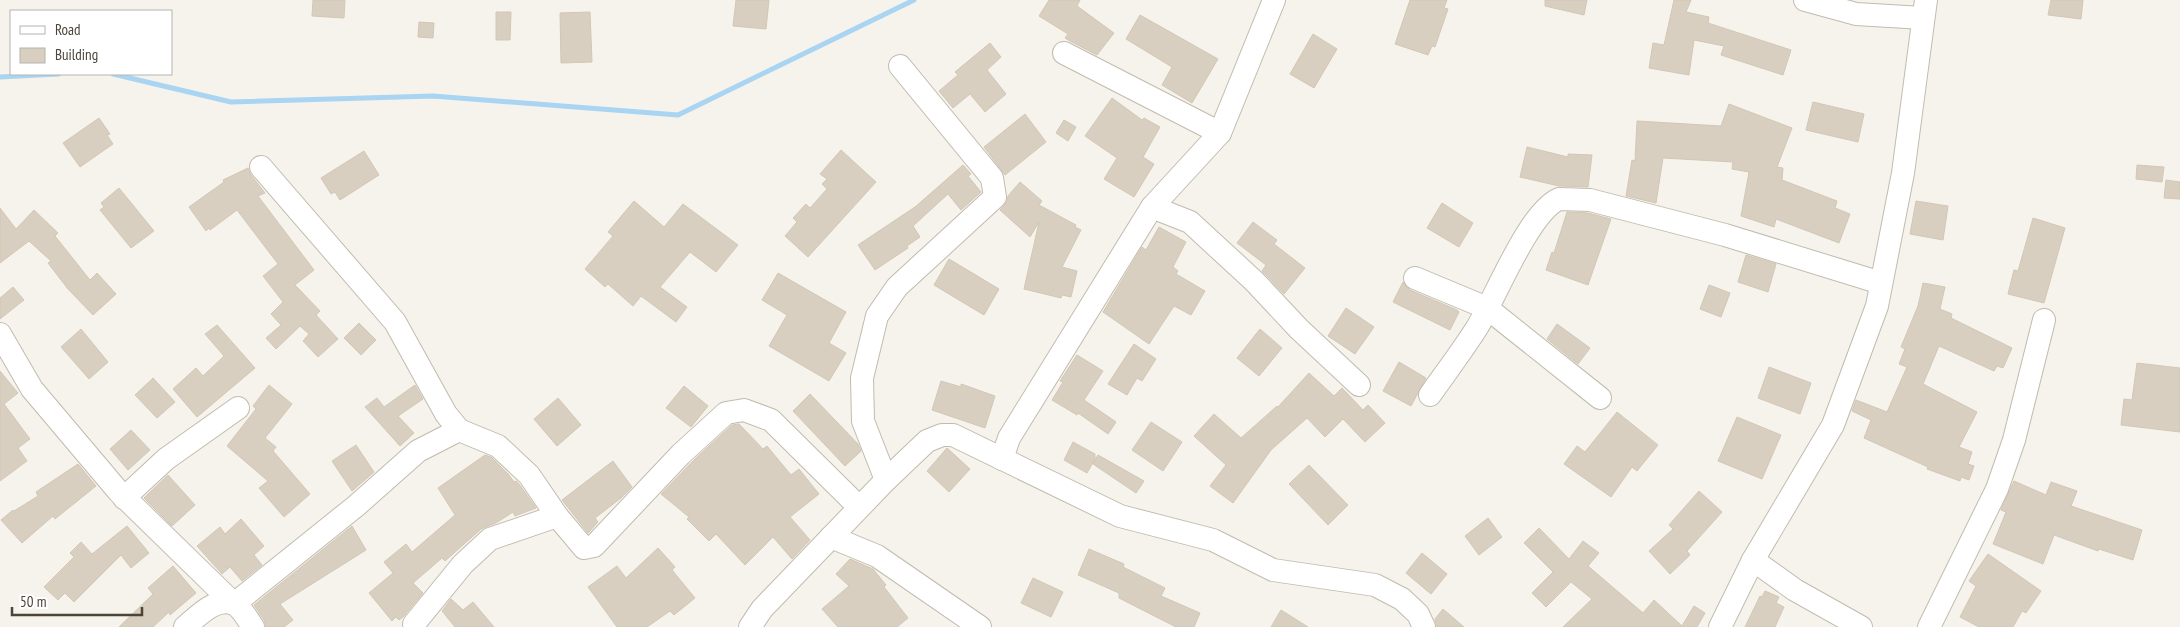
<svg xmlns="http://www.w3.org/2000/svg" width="2180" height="627" viewBox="0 0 2180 627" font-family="'PT Sans Narrow',sans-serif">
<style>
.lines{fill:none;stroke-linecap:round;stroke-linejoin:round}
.stream{stroke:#a9d4f2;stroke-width:5}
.building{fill:#d8cfc1;stroke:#d3c7b4}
.minor-casing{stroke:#c2bbae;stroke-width:24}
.minor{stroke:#fff;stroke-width:22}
</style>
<rect width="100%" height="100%" fill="#f6f3ec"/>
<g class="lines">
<!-- stream -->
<g class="stream">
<polyline points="113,74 231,102 433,96 678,115 914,0"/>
<polyline points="0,77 59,74"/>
</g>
</g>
<!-- building -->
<g class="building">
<polygon points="313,0 345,0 344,18 312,16"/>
<polygon points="736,0 769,0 766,29 733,26"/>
<polygon points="1049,0 1080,0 1077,6 1114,33 1097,55 1070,41 1065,38 1068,34 1039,16"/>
<polygon points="1410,0 1447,0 1444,8 1448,9 1435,47 1432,46 1428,55 1395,44"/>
<polygon points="1545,0 1587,0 1584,15 1545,6"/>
<polygon points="1674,0 1691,0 1686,12 1709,17 1708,23 1791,50 1783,75 1721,55 1724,46 1694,40 1689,75 1649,68 1653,43 1664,45"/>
<polygon points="2051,0 2083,0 2081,19 2048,15"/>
<polygon points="496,12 511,12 510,40 496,40"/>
<polygon points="590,12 592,62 561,63 560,13"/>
<polygon points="1140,15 1218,59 1192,103 1162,85 1172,67 1126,39"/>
<polygon points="419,22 434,23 433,38 418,37"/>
<polygon points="1313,34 1337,49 1314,88 1290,74"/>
<polygon points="990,43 1001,57 987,70 1006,94 985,112 970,94 953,108 939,91 958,75 955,72"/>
<polygon points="1112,98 1142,120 1144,118 1160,127 1143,157 1154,164 1134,197 1104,179 1117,158 1085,136"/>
<polygon points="1813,102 1864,114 1858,142 1806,130"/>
<polygon points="1729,104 1792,128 1777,167 1783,168 1782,180 1837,201 1835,208 1850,214 1839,243 1776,219 1774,227 1741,216 1749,172 1732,169 1733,162 1663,158 1656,203 1626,196 1632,160 1635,161 1637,121 1721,126"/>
<polygon points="1025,114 1046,142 1005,175 984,147"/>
<polygon points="99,118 110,134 107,135 113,144 80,167 63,143"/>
<polygon points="1064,120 1076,127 1068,141 1056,133"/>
<polygon points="1527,147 1568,157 1568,154 1592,155 1588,187 1559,186 1520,177"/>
<polygon points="841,150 876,182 808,257 785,236 797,222 793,218 806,204 810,208 827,189 822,184 827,179 820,174"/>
<polygon points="364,151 379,175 340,200 335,192 331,194 321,178"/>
<polygon points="963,165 971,174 968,176 981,192 961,210 948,194 913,226 920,237 907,246 908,248 875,270 858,245 915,207"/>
<polygon points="2137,165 2164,167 2162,182 2136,179"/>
<polygon points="248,168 251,175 265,193 258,196 314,270 295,285 320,311 316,315 338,339 318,357 303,341 309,334 300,326 276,349 266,338 281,325 271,314 283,302 263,276 278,264 237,210 210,230 209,228 206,231 189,207 224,182 223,180"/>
<polygon points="2166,180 2180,182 2180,199 2164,198"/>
<polygon points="1020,182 1042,201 1039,205 1076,225 1075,227 1081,230 1062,267 1077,271 1071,297 1062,295 1061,298 1024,289 1039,222 1030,237 1000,210 1007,202 1008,196"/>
<polygon points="119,188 154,231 131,248 100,210 104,207 101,203"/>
<polygon points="634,201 664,227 683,204 738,245 716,272 690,252 660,287 687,307 676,322 641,296 633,306 608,284 605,287 585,269 613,236 608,232"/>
<polygon points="1916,201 1948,206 1943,240 1910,234"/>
<polygon points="1442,203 1473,223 1459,247 1427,228"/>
<polygon points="0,208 16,229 34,210 58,233 55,236 90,280 97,273 116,294 93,315 68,289 48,263 51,261 29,241 0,263"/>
<polygon points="1567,212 1588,213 1611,219 1588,285 1546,270 1552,252 1554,253"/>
<polygon points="2033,218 2065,228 2044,303 2008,294 2014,270 2018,271"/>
<polygon points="1253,222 1277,240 1274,244 1305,268 1284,294 1262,271 1266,265 1237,243"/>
<polygon points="1159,227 1186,242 1173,267 1178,271 1176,274 1205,291 1191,315 1174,306 1149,344 1103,312 1142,247 1146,250"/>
<polygon points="1746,255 1776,264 1768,292 1738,282"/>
<polygon points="949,259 999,289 984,315 934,285"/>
<polygon points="778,273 846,312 829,343 846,353 829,381 769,346 787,315 762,300"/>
<polygon points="1403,282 1410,290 1457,310 1459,312 1450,330 1393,302"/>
<polygon points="1923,283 1945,287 1940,309 1952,314 1951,318 2012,348 2003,368 1997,366 1994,371 1939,346 1923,384 1977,412 1959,447 1972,452 1968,464 1974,466 1969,480 1961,477 1960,481 1927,469 1928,467 1864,438 1871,420 1852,411 1856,400 1887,412 1907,367 1899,364 1905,349 1901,347 1918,306"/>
<polygon points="1709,285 1730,293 1721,317 1700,309"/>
<polygon points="13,287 24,300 0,319 0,298"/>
<polygon points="1346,308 1374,327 1355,354 1328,336"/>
<polygon points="359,323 376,340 361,355 344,338"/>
<polygon points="1557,324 1590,348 1578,364 1547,339"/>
<polygon points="217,325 255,368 197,417 173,389 196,368 203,376 224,356 205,334"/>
<polygon points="81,329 108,362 89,379 61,347"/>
<polygon points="1260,329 1282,348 1259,376 1237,358"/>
<polygon points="1134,344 1156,359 1142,381 1137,378 1127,395 1108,384"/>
<polygon points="1077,355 1103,371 1084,400 1116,422 1108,434 1078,413 1077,415 1052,400 1063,382 1060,381"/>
<polygon points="1399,362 1426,378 1411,406 1383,391"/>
<polygon points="2137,363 2180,368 2180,432 2121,425 2124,399 2132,400"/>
<polygon points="1769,367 1811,383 1800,414 1758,398"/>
<polygon points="0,371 18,393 4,404 30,439 18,448 27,461 0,481"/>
<polygon points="1309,373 1334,396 1342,388 1363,410 1368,405 1385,423 1365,442 1343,419 1325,437 1307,418 1271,450 1233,503 1210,486 1226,465 1194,436 1214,414 1241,438 1277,406 1278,407"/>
<polygon points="153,378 175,402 157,418 135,395"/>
<polygon points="941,381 961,387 961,384 995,396 985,428 932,410"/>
<polygon points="269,385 292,404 265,438 276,447 273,451 310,494 284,517 259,488 268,481 227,446 256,409 253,406"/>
<polygon points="415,385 423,399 398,416 414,433 400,446 365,407 377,398 384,407"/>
<polygon points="684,386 708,406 691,427 666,408"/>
<polygon points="810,394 858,444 861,451 845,466 793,411"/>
<polygon points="558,398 581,425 557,446 534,419"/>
<polygon points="1617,412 1658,445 1637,471 1632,467 1611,497 1564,464 1577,446 1585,452"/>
<polygon points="1737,417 1781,435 1762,479 1718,461"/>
<polygon points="1151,422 1182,442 1163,471 1132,450"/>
<polygon points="739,424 763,449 767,446 791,475 799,469 819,494 790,517 810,540 792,559 773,537 745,565 716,534 709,541 687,519 689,517 661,494 695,459 732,425"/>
<polygon points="131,430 150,450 128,470 110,449"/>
<polygon points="1073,442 1095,454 1095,459 1087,473 1064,460"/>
<polygon points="356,445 374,472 352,491 332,461"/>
<polygon points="947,448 970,469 949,492 927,471"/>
<polygon points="485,455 491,457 509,475 514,482 516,481 519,484 536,508 515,516 513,512 496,523 481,529 445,561 442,558 413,583 423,593 403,617 399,620 396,617 392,621 369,593 393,573 384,562 406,544 412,552 455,515 438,488"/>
<polygon points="1098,455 1144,481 1136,493 1093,464"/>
<polygon points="613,461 632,487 621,498 595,518 598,522 588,533 562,500"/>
<polygon points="78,464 96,486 55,519 53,516 22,543 1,520 13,510 14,511 38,496 36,492"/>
<polygon points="1309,465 1348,505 1328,525 1289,484"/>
<polygon points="168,475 195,505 172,526 144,498"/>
<polygon points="2014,481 2046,495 2051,482 2077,491 2071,506 2142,530 2133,560 2099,549 2098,551 2054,535 2043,564 1993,544 2006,512 2001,510"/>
<polygon points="1699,491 1722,512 1687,551 1690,555 1670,574 1649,551 1673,529 1669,525"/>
<polygon points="1488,518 1502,537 1479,555 1465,536"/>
<polygon points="241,519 264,546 254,555 262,565 242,581 230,567 222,574 197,546 220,527 225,534"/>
<polygon points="127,526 149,553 131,568 121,555 74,602 65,593 58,600 44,587 74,557 70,553 81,542 92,554"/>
<polygon points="352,526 366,550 280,604 293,620 284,627 266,627 264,620 254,605"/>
<polygon points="1539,528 1569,559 1583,541 1599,553 1588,566 1643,613 1654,600 1682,626 1694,606 1705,613 1697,627 1563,627 1592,599 1571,582 1546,607 1532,593 1553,572 1524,543"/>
<polygon points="658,548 675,567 672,570 695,598 674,615 670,611 647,627 617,627 588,587 617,566 626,578"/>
<polygon points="1089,549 1124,564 1123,567 1165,588 1161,596 1200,613 1194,627 1176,627 1119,598 1119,593 1078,575"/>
<polygon points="1422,553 1447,574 1431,594 1406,573"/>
<polygon points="1988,554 2041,591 2026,613 2022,611 2013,627 1979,627 1960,617 1976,586 1969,581"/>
<polygon points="850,559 873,569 886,585 884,587 908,618 897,627 838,627 822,609 849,586 836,574"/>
<polygon points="173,566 196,593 170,615 169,612 153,627 119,627 153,594 148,588"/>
<polygon points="1033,578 1063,592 1051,617 1021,603"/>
<polygon points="1765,591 1779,597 1776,603 1784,607 1775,627 1745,627 1760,596 1762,597"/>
<polygon points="451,599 463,610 473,602 494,627 455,627 442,611"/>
<polygon points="1443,609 1464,627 1437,627 1435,619"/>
<polygon points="1281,610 1308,627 1271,627"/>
</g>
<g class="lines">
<!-- minor casing -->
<g class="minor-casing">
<g id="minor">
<polyline points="1805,0 1856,14 1923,18"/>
<polyline points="1064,53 1220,133"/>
<polyline points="261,167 395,322 446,414 459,430 498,446 529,475 557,516 584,548 594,546 681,454 726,413 744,410 771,420 859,507"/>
<polyline points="1152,207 1190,222 1254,281 1299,329 1359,385"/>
<polyline points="1415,278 1487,308 1600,398"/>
<polyline points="0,334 32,389 119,492 234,604 356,506 418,451 459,430"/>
<path d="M1430 395C1446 372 1463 350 1478 326 1496 296 1529 212 1559 199L1590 200 1725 235 1881 283"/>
<polyline points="1002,459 1009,438 1152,207 1220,133 1274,0"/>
<polyline points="886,480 863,421 862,378 877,316 897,287 995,197 992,178 900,66"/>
<polyline points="124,498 166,459 238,408"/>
<polyline points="831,537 877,556 980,627"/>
<polyline points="1753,560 1795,590 1861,627"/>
<polyline points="414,624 463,564 490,539 557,516"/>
<path d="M185 627C197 617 218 594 236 605 243 610 248 620 253 627"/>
<polyline points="750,627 762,609 886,480 927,441 942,435 953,435 1120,516 1213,540 1273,570 1375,585 1402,599 1418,614 1424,627"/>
<polyline points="1720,627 1753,560 1833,425 1877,306 1903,173 1926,0"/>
<polyline points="1929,627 1997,489 2014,440 2044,320"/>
</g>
</g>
<!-- minor -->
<use href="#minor" class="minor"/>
</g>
<!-- legend -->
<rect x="10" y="10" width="162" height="65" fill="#ffffff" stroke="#b7b4b0"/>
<rect x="20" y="26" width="25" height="8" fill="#ffffff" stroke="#b7b4b0"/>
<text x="55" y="35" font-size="15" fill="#4b4439">Road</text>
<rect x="20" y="48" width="25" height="15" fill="#d8cfc1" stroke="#b7b4b0"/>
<text x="55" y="60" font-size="15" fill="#4b4439">Building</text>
<!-- scale -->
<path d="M12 607v8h130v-8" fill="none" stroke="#4b4439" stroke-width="2.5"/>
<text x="20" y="607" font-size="15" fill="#4b4439" stroke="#ffffff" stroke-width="4" paint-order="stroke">50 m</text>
</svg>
